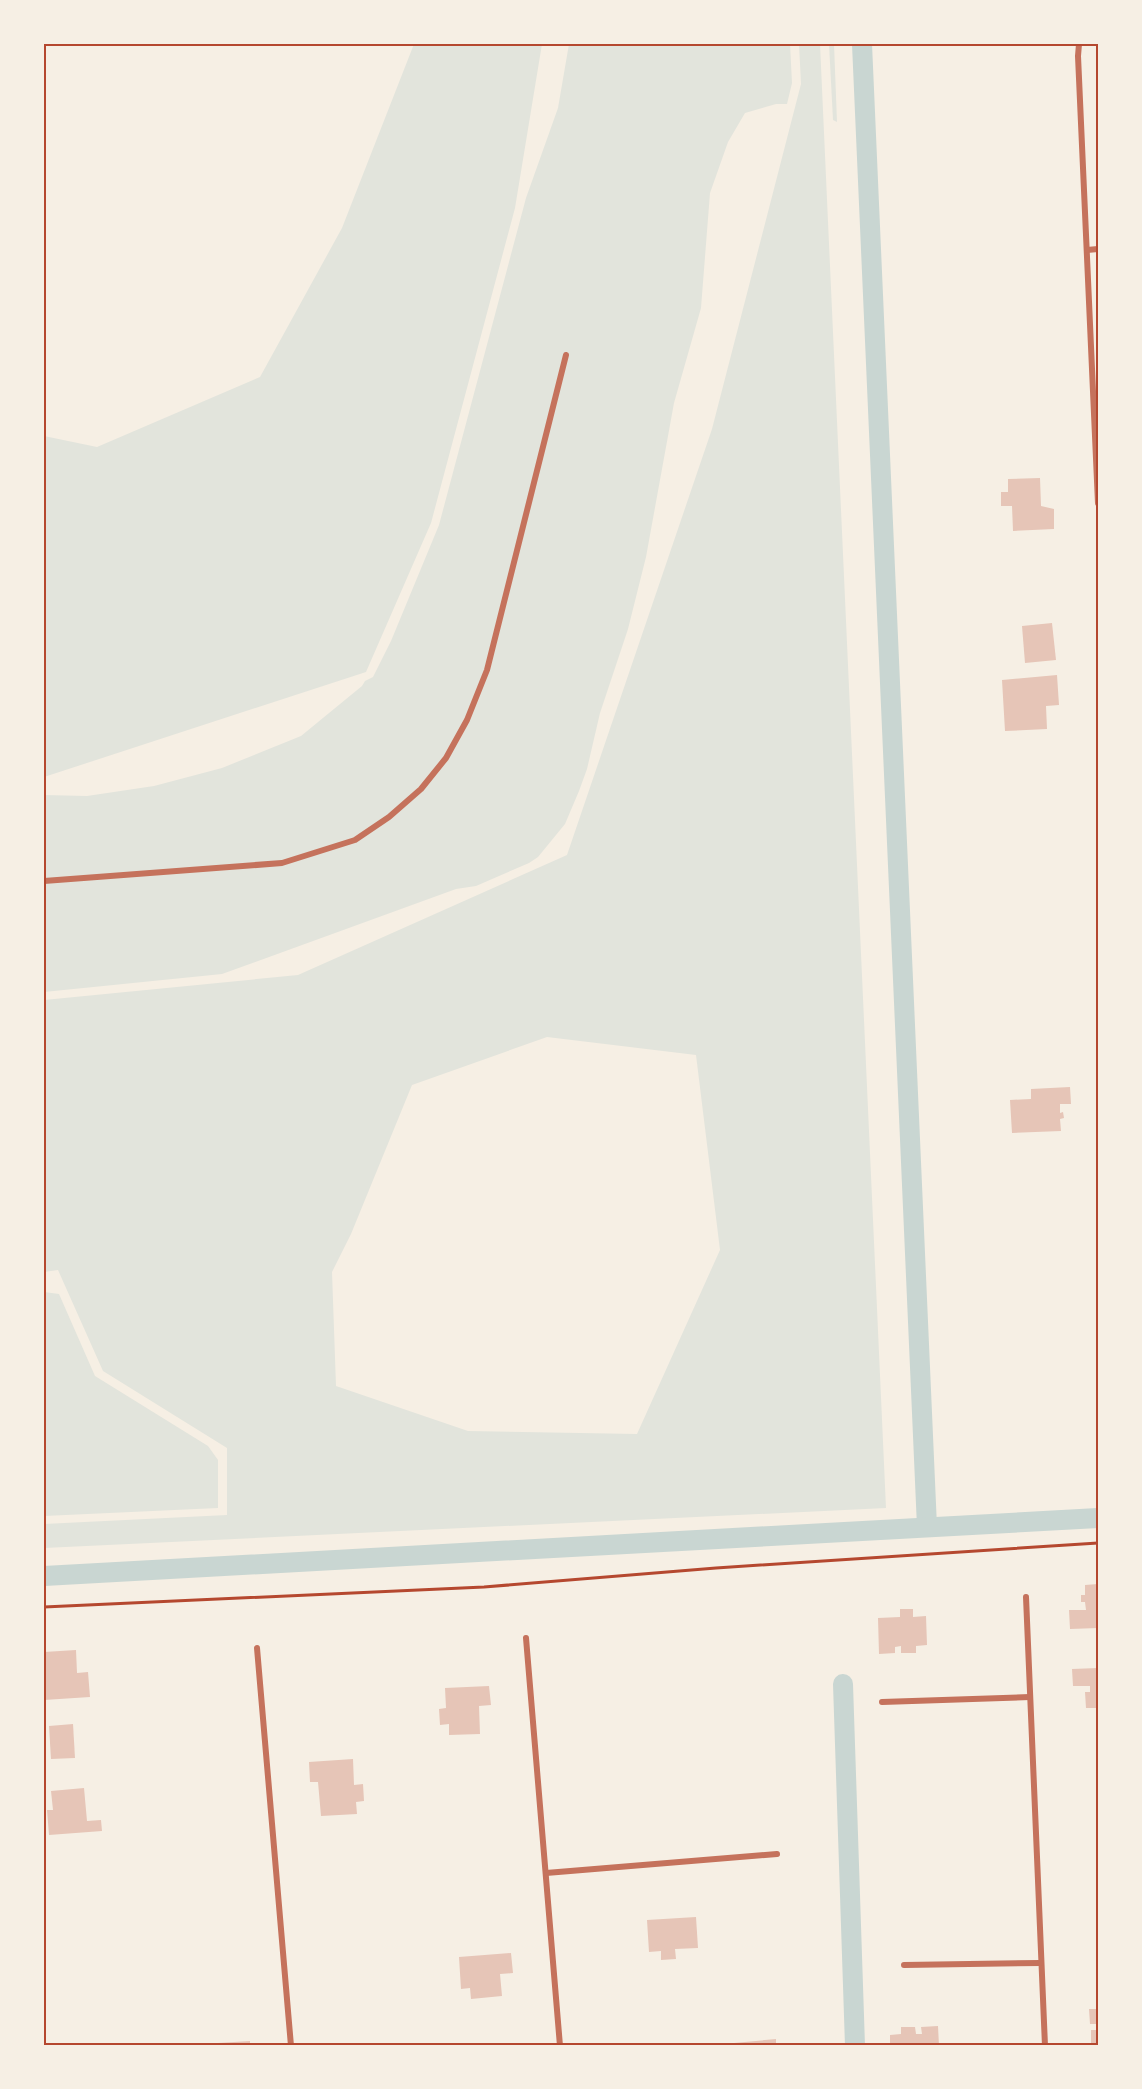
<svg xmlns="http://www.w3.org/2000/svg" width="1142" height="2089" viewBox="0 0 1142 2089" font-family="'Golos Text',sans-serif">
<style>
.green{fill:#e2e4dc;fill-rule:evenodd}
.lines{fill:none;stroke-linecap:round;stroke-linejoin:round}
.canal{stroke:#c9d6d2;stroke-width:20}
.building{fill:#e6c5b7}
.path{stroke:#b5482f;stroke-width:3}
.minor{stroke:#c5725c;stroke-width:6}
.neatline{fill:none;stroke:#b5482f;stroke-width:2}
</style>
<rect width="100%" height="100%" fill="#f6efe4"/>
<!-- green -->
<g class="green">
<polygon points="414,44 542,44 515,208 431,523 366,672 44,777 44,436 97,447 260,377 342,228"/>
<polygon points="569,44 790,44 792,83 787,104 776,104 745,113 728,142 710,193 701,308 674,403 646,557 628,629 600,713 587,769 579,791 565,824 538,857 529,863 476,886 456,889 222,974 44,992 44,795 87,796 154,786 222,768 301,736 362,686 365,681 373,677 391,641 439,525 526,198 558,108"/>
<path d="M799 44H820L886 1508 44 1548V1524L227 1515V1448L103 1371 58 1270 44 1272V1000L298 975 567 855 712 429 801 84ZM547 1037 696 1055 720 1250 637 1434 468 1431 336 1386 332 1272 351 1234 412 1085Z"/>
<polygon points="829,44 834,44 837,122 833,120"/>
<polygon points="44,1292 59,1294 95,1376 208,1446 218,1460 218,1508 44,1516"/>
</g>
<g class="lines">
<!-- canal -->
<g class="canal">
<polyline points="862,44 927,1527"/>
<polyline points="44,1576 1098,1518"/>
<polyline points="843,1684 855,2046"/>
</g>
</g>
<!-- building -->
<g class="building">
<polygon points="1040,478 1041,506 1054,509 1054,529 1013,531 1012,506 1001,506 1001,492 1008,492 1008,479"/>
<polygon points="1052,623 1056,660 1025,663 1022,626"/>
<polygon points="1057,675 1059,705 1046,706 1047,729 1005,731 1002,680"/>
<polygon points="1070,1087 1071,1104 1060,1104 1060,1113 1063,1112 1064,1118 1060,1119 1061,1131 1012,1133 1010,1100 1031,1099 1031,1089"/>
<polygon points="1098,1584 1098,1628 1070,1629 1069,1610 1086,1610 1085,1602 1081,1602 1081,1595 1085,1595 1085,1585"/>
<polygon points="900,1609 913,1609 913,1617 926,1616 927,1645 916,1646 916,1653 901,1653 901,1646 895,1647 895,1653 879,1654 878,1618 900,1617"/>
<polygon points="76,1650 77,1673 88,1672 90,1697 44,1700 44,1652"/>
<polygon points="1098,1668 1098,1708 1086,1708 1085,1692 1090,1692 1090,1686 1073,1686 1072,1669"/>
<polygon points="489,1686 491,1705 479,1706 480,1734 449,1735 449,1724 440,1725 439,1709 446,1708 445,1688"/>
<polygon points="73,1724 75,1758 51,1759 49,1726"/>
<polygon points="353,1759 354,1785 363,1784 364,1801 356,1802 357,1814 321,1816 318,1782 310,1782 309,1762"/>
<polygon points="84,1788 87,1821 101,1820 102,1831 49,1835 47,1810 53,1810 51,1791"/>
<polygon points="696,1917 698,1948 675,1949 676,1959 661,1960 661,1951 649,1952 647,1920"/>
<polygon points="511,1953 513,1973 500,1974 502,1996 471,1999 470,1988 461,1989 459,1957"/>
<polygon points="1096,1998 1098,1998 1098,2024 1090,2024 1089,2009 1097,2009"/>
<polygon points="938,2026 939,2046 890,2046 890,2035 901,2034 901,2027 915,2027 916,2034 922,2034 921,2027"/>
<rect x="1091" y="2030" width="7" height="16"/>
<polygon points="776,2039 776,2046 734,2046 734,2043"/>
<polygon points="250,2041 250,2046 202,2046 202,2044"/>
</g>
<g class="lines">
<!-- path -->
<polyline class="path" points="44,1607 484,1587 716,1568 1098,1543"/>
<!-- minor -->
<g class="minor">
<polyline points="1079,44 1078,56 1098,503"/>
<polyline points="1087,250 1098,249"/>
<polyline points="44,881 282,863 355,840 389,817 421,789 446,758 467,720 487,670 566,355"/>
<polyline points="1026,1597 1045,2046"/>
<polyline points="526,1638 560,2046"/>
<polyline points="257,1648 291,2046"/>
<polyline points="882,1702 1030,1697"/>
<polyline points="546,1873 777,1854"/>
<polyline points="904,1965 1041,1963"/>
</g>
</g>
<!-- border -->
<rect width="1142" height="2089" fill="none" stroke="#f6efe4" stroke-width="90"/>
<rect x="45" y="45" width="1052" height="1999" class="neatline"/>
</svg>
